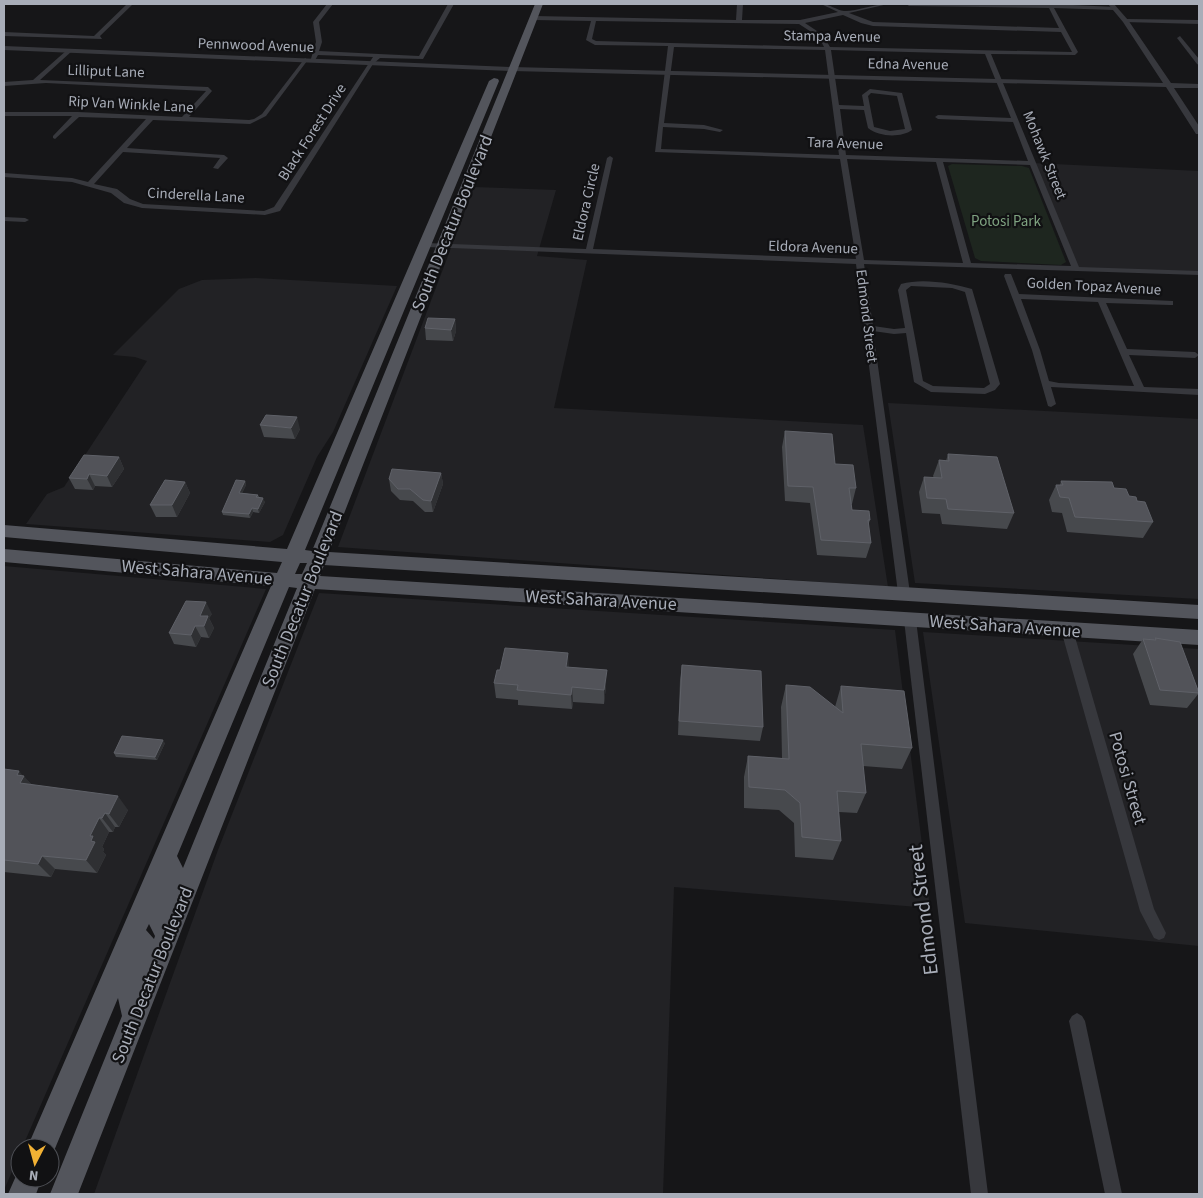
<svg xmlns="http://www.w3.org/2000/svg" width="1203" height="1198" viewBox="0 0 1203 1198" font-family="'Source Sans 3',sans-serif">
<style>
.built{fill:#222225}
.green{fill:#1e261f}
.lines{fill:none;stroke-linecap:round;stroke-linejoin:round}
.minor{fill:#37383d;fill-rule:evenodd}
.tertiary{fill:#37383d;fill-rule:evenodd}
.primary{fill:#53555c;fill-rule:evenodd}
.wall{fill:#47494d}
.shaded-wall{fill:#2f3033}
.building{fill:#525359;stroke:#5f6168}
.labels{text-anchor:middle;stroke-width:4.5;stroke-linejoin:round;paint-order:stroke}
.far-street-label{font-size:15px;fill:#a8adb8;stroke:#111113}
.far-park-label{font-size:15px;fill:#7fa381;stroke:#111113}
.street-label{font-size:18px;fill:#a8adb8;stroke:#111113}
.near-street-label{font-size:21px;fill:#a8adb8;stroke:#111113}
</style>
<rect width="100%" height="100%" fill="#161618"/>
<!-- built -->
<g class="built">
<polygon points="1033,163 1199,171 1199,273 1076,269"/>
<polygon points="474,187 556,190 537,256 587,260 554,408 863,425 888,587 338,547"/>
<polygon points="256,278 397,286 333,432 317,457 283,535 270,542 26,524 47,494 64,487 147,361 135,357 113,355 179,289 202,280"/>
<polygon points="888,403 1199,419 1199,599 915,583"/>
<polygon points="4,566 266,589 22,1148 20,1148 20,1153 4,1190"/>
<polygon points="319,593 895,630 930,908 674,887 663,1194 94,1194 218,850"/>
<polygon points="923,632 1199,649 1199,946 965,923"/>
</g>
<!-- green -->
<polygon class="green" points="952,164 1022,166 1029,168 1066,262 1061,265 981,261 975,258 948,166"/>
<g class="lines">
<!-- minor -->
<g class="minor">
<polygon points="127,4 133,4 100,36 102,39 4,36 4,32 94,36"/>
<polygon points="327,4 333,4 319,22 322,42 319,51 419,56 448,4 454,4 423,59 380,58 373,64 280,211 265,215 142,208 124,203 111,193 72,182 4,177 4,173 72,178 88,182 146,119 79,117 55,139 53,138 53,136 72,116 4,116 4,112 78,112 182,117 206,91 46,83 4,86 4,82 33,80 67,50 72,51 40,80 208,87 212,91 189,117 249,120 254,119 262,114 305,58 308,60 307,61 266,116 250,124 153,120 127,148 224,155 228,158 218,169 213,168 220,158 123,152 94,184 117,189 130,199 143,204 264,211 274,207 373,57 318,55 314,62 310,62 316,42 313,22"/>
<path d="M737 4H743L742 20H800L838 12 821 4C830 4 836 10 844 11 854 12 874 4 888 4L849 13 873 22 1059 28 1049 8 909 6 906 4H1052L1116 7 1114 10 1054 8 1078 52 1075 55 991 54 1079 267 1199 271V275L864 264 873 326 894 329 905 328 898 290 901 284C923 278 950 283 972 289L1000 384 995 390 985 394 931 392 914 382 906 333 894 334 873 331 910 593 904 597 898 593 856 264 426 247 422 245 426 243 586 249 607 158 610 156 613 158 593 249 856 259 840 159 655 152 668 46 595 45 586 40 591 21 534 20 531 18 534 16 736 20ZM843 15 861 23 873 26 1061 32 1072 52 830 47 823 35 805 23ZM596 21 799 24 819 37 824 47 596 41 592 39ZM674 47 825 50 839 155 661 149 663 127 704 129 720 132 723 130 704 125 664 123ZM831 50 985 54 1011 118 938 115 935 117 938 119 1013 122 1028 161 846 155 840 109 864 110 868 128C879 137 901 138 912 130L902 93 870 89 862 95 864 106 839 105ZM871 93 897 96 905 129 890 131 874 127 868 96ZM847 159 936 162 963 263 864 260ZM943 162 1030 165 1071 266 971 263ZM911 286 952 288 965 292 990 384 984 388 933 386 923 381 906 290Z"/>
<polygon points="1126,19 1199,20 1199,24 1124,22"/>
<polygon points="1180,36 1199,59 1199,65 1197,64 1177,38"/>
<polygon points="4,217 25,218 29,220 25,222 4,221"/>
<path d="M1005 274H1011L1019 294 1173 301V305H1170L1106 303 1127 349 1195 352 1199 355 1195 358 1129 355 1144 387 1199 389V395L1051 387 1056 404 1051 407 1048 406 1032 350 1004 276ZM1021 299 1098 302 1134 386 1059 383 1049 381 1040 350Z"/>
<polygon points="910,616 914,617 916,620 988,1194 971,1194 904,620 906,617"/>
<polygon points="1067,626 1071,627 1073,630 1154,909 1166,933 1164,938 1159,940 1154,938 1140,911 1061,630 1063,627"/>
<polygon points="1077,1013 1082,1016 1085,1021 1122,1194 1105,1194 1069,1021 1072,1016"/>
</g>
<!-- tertiary -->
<polygon class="tertiary" points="1108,4 1114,4 1128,20 1171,83 1199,84 1199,88 1174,88 1199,126 1199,134 1196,134 1166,87 512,71 4,50 4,46 512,67 1163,83 1123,22"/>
<!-- primary -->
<g class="primary">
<path d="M535 4H543L329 552 1199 605V619L324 565 320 576 1199 630V645L315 589 78 1194H50L122 1016 118 998 51 1158 50 1148H27L271 586 4 562V549L277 573 282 562 4 537V525L287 549 489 81 494 78 498 79 499 81 305 550 312 551ZM300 563H307L302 574H295ZM289 587 297 588 183 868 177 856ZM149 924 155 936 154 939 146 930Z"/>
<polygon points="20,1167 20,1178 42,1178 36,1194 8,1194"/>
</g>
</g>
<!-- wall -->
<g class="wall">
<polygon points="455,319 456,331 453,341 426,340 425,328"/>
<polygon points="260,425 300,429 295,439 264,437"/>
<polygon points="785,431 835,464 856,488 852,504 851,504 852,510 870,520 868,526 871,543 866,558 817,555 810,503 785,501 782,447"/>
<polygon points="948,454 1014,513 1007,529 942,524 940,514 922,513 919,492 924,477 934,478 933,476 939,460 946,461"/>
<polygon points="119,457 124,469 112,487 95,486 93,490 75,489 69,478"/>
<polygon points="441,473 443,484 433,512 425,512 413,501 400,500 391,491 389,479"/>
<polygon points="245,481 246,485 242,493 258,495 259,497 265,502 259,513 253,512 250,518 223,515 222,512"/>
<polygon points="1061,481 1114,488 1137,501 1153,522 1143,538 1067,532 1062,513 1052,512 1049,500 1056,485 1060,485"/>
<polygon points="185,482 190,493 177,517 156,517 150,505"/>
<polygon points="212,614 209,618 214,628 209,638 201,637 196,647 174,644 169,633"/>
<polygon points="1155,638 1199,693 1187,708 1150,705 1133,654 1143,639 1154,640"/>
<polygon points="682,665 763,727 760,741 678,735 680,680"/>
<polygon points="569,667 606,685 604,704 573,702 572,709 518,705 518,700 496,698 494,683"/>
<polygon points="786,685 835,707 841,686 912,748 902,769 863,766 866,793 857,813 839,812 841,841 833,860 795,857 794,823 779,810 744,808 744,777 748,756 782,758 781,707"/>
<polygon points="165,743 157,760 116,757 114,753"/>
<polygon points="4,769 23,776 32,785 128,810 119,827 115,827 113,832 109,832 102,847 104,849 103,852 106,855 97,873 55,869 51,877 4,872"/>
</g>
<!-- shaded-wall -->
<g class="shaded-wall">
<polygon points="455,319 456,331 453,341 451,330"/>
<polygon points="297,417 300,429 295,439 291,428"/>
<polygon points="119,457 124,469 112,487 107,476"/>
<polygon points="441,473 443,484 433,512 431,501"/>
<polygon points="89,474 95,486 93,490 87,479"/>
<polygon points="245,481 246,485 240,497 239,493"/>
<polygon points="185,482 190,493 177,517 172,505"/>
<polygon points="263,498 265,502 259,513 258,509"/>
<polygon points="252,508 253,512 250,518 249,514"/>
<polygon points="206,602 212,614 209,618 214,628 209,638 200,616"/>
<polygon points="195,626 201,637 196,647 191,635"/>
<polygon points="568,653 569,668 566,667"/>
<polygon points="607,670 606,685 604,704 604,690"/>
<polygon points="572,687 573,702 572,709 571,695"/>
<polygon points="163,740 165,743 157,760 155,757"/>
<polygon points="19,771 24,777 24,776 36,790 20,783 17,775"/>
<polygon points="118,796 128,810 119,827 109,814"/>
<polygon points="105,813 115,827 113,832 102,818"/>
<polygon points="99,818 109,832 102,847 104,849 103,852 106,855 97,873 86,860 91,841 90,836"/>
<polygon points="42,856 55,869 51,877 38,864"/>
</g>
<!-- building -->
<g class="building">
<polygon points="428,318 455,319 451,330 425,328"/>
<polygon points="266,415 297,417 291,428 260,425"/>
<polygon points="785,431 832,434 835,464 853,465 856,488 849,488 852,510 869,511 870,520 868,520 871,543 821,540 813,487 788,486"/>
<polygon points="948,454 997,457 1014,513 948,509 946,499 927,498 924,477 942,478 939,460 949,461"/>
<polygon points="84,455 119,457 107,476 89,474 87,479 69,478"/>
<polygon points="392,469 441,473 431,501 423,500 410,489 398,489 389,479"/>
<polygon points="165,480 185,482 172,505 150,505"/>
<polygon points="236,480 245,481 239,493 258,495 256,497 263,498 258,509 252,508 249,514 222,512"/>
<polygon points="1061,481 1112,482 1114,488 1126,489 1129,496 1136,497 1137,501 1145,502 1153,522 1075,517 1069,498 1060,497 1056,485 1063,485"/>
<polygon points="186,601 206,602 200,616 208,616 204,626 195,626 191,635 169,633"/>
<polygon points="1155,638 1180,642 1199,693 1160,690 1143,639 1156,640"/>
<polygon points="505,648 568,653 566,667 607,670 604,690 572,687 571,695 517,690 518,685 494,683 497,670 500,670"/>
<polygon points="682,665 761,671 763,727 679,721"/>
<polygon points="786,685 810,687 843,713 841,686 904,691 912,748 861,744 866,793 837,791 841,841 802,837 800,803 785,790 749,787 748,756 789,759"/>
<polygon points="122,736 163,740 155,757 114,753"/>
<polygon points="4,769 19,771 17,775 24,776 20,783 118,796 109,814 105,813 102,818 99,818 90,836 93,836 91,841 95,842 86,860 42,856 38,864 4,860"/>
</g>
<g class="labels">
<!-- far-street labels -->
<g class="far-street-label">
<text transform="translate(832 36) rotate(1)" y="5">Stampa Avenue</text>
<text transform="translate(256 45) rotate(2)" y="5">Pennwood Avenue</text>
<text transform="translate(908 64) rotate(1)" y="5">Edna Avenue</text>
<text transform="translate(106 71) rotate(2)" y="5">Lilliput Lane</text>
<text transform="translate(131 104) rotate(3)" y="5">Rip Van Winkle Lane</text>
<text transform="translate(312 132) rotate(-57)" y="5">Black Forest Drive</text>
<text transform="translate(845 143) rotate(2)" y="5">Tara Avenue</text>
<text transform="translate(1045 155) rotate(68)" y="5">Mohawk Street</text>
<text transform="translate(196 195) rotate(3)" y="5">Cinderella Lane</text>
<text transform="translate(586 202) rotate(-77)" y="5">Eldora Circle</text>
<text transform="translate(813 247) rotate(2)" y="5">Eldora Avenue</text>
<text transform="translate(1094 286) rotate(3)" y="5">Golden Topaz Avenue</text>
<text transform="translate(867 316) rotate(83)" y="5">Edmond Street</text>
</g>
<!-- far-park labels -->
<g class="far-park-label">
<text x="1006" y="226">Potosi Park</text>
</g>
<!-- street labels -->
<g class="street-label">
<text transform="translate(452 223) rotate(-68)" y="6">South Decatur Boulevard</text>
<text transform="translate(197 572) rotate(5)" y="6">West Sahara Avenue</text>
<text transform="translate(302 599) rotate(-68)" y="6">South Decatur Boulevard</text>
<text transform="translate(601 600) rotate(3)" y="6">West Sahara Avenue</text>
<text transform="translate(1005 626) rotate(4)" y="6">West Sahara Avenue</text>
<text transform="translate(1128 778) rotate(74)" y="6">Potosi Street</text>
<text transform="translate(152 975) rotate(-68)" y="6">South Decatur Boulevard</text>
</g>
<!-- near-street labels -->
<g class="near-street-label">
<text transform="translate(923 910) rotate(-97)" y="7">Edmond Street</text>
</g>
</g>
<!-- border -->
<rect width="1203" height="1198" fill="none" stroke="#a8adb8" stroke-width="10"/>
<!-- north arrow -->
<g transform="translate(35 1163) rotate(186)"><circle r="24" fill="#111113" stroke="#4d4f55"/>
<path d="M0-4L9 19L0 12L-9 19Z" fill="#f2b134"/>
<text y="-8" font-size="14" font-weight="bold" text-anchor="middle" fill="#a8adb8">N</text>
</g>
</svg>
